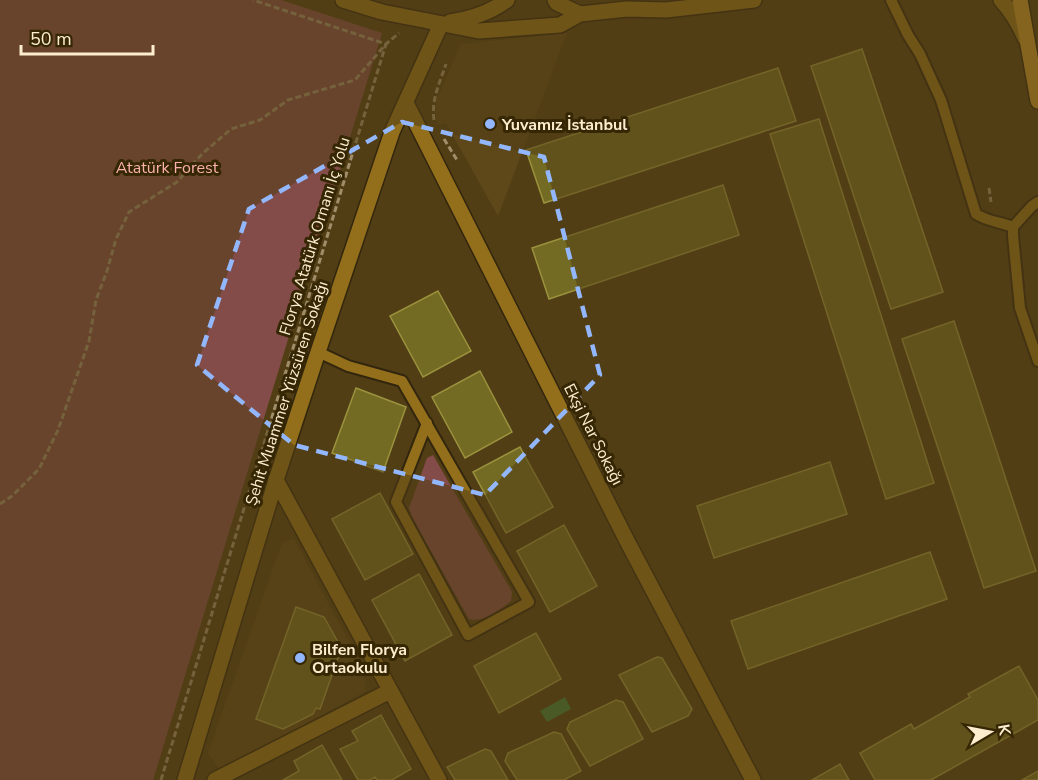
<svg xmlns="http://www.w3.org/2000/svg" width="1038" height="780" viewBox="0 0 1038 780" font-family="'Nunito Sans',sans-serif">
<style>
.built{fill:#5e481a}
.green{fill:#834c49}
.water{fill:#3e7c3c}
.building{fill:#736b23;stroke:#9b923e;stroke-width:1.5}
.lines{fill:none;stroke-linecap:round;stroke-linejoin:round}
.lane-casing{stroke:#32260e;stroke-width:14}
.street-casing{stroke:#32260e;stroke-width:18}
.secondary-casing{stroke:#32260e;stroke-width:18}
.primary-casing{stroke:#32260e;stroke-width:18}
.path{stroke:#a08d69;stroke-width:3;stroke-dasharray:6 3;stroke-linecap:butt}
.lane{stroke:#936f1b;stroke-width:10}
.street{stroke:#936f1b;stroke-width:15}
.secondary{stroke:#936f1b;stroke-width:15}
.primary{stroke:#c0922b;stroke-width:15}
.marked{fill:none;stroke:#93b7fd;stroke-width:4.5;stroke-dasharray:12 8;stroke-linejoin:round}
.poi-dot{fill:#93b7fd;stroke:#352604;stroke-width:2}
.labels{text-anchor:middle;stroke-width:6;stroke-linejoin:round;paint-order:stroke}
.poi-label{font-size:16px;font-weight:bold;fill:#fdedcf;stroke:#352604;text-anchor:start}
.park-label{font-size:16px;fill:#fbb1ac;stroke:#352604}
.street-label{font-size:16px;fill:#fdedcf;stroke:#352604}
</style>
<rect width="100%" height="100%" fill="#523e15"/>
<!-- built -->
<g class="built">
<polygon points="567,33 498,216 446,123 438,125 435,113 437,99 461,44"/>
<polygon points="294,539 363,668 366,691 220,770 208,753 282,543"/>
</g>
<!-- green -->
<g class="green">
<polygon points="0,0 281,0 382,33 153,780 0,780"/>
<path d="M433 455 512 592 511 601C499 610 484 623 469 619L412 517 409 508 427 458Z"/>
</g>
<!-- water -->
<polygon class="water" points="565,697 571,709 547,722 540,711"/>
<!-- building -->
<g class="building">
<polygon points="862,49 943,292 891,309 811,66"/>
<polygon points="778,68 796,121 544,203 526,150"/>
<polygon points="819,119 934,483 886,499 770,134"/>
<polygon points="723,185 739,235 549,299 532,248"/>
<polygon points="438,291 471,351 423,377 390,316"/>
<polygon points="954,321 1036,571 984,588 902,339"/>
<polygon points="480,371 512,432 465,458 432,397"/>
<polygon points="356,388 406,407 383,472 332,453"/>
<polygon points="520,447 553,507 506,533 473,472"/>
<polygon points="830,462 847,514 714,558 697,506"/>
<polygon points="380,493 413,554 365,580 332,519"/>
<polygon points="564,525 597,586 550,612 517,551"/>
<polygon points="930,552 947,599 748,669 731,621"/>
<polygon points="419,574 452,635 405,661 372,600"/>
<polygon points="296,607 324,617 339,644 335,653 339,655 320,709 316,708 313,714 283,729 256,719"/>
<polygon points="536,633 561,679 499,713 474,666"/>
<polygon points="657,657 662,658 692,709 688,716 652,732 619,675"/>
<polygon points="1019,666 1038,700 1038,720 931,780 875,780 860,753 911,724 914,729 970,697 968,694"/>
<polygon points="616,700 623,702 643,739 590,766 567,729 570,722"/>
<polygon points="381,715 411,769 392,780 377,780 375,777 370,780 358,780 340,749 358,741 352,731"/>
<polygon points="554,732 561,734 581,771 564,780 517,780 505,761 508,753"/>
<polygon points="322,745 342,780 283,780 299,771 294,761"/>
<polygon points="485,749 491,751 508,780 455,780 447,767"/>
<polygon points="840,764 849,780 812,780"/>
<polygon points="1038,771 1038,780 1022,780"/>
</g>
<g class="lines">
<!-- lane casing -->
<g class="lane-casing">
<g id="lane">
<path d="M891 0 908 35 920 54 941 100 976 214C986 221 1001 222 1013 227"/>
<polyline points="1038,202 1032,206 1013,227 1013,236 1020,308 1038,361"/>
<polyline points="318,352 348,366 402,381 529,602 468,635 396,502 427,423"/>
</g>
</g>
<!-- street casing -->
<g class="street-casing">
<g id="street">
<polyline points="406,103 626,539 753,780"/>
<polyline points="276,480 439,780"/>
<polyline points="185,780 276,480 318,352 392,132 441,24"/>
<polyline points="215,780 390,691"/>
</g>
</g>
<!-- secondary casing -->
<g class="secondary-casing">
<g id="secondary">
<polyline points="343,0 382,12 479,31 560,25 580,14 627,9 666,10 754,0"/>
<polyline points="555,0 557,3 580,14"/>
<path d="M1001 0C1011 11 1019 24 1025 38"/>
<path d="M450 22C470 19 490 13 507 0"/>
</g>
</g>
<!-- primary casing -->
<g class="primary-casing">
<polyline id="primary" points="1020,0 1038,101"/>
</g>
<!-- path -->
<g class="path">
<path d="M434 120C431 100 440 82 446 64"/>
<polyline points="444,139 457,160"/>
<polyline points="989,188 991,202"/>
<polyline points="0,504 12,496 39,469 58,430 89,341 96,300 107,271 116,239 129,212 177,182 202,154 231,129 260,120 288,100 355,80 386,44 399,33"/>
<polyline points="161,780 386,44 253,0"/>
</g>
<!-- lane -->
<use href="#lane" class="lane"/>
<!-- street -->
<use href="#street" class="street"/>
<!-- secondary -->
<use href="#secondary" class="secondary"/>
<!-- primary -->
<use href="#primary" class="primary"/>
</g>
<!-- marked area -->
<path d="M0 0H1038V780H0ZM402 122 544 157 600 375 485 495 294 445 197 365 249 209Z" fill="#523e15" fill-opacity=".55" fill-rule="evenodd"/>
<path class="marked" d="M402 122 544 157 600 375 485 495 294 445 197 365 249 209Z"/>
<!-- markers -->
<g class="poi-dot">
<circle cx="490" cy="124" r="6"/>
<circle cx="300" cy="658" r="6"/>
</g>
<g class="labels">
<!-- poi labels -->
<g class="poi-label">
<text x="502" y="130">Yuvamız İstanbul</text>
<text x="312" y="655">Bilfen Florya<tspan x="312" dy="18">Ortaokulu</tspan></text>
</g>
<!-- park labels -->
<g class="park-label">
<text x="167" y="173">Atatürk Forest</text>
</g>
<!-- street labels -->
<g class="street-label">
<text transform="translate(314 236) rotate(-73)" y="6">Florya Atatürk Ornanı İç Yolu</text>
<text transform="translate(286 393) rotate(-72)" y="6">Şehit Muammer Yüzsüren Sokağı</text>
<text transform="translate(594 434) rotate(63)" y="6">Ekşi Nar Sokağı</text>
</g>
</g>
<!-- north arrow -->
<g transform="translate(990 732) rotate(80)" stroke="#352604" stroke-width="4.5" paint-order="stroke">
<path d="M0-4.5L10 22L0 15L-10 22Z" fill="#fdedcf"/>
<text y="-9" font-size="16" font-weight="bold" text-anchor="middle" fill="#fdedcf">K</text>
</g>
<!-- scale -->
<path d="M21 45v9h132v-9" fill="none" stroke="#fdedcf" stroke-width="3"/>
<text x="30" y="45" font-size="18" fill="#fdedcf" stroke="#352604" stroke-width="4.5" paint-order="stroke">50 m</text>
</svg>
